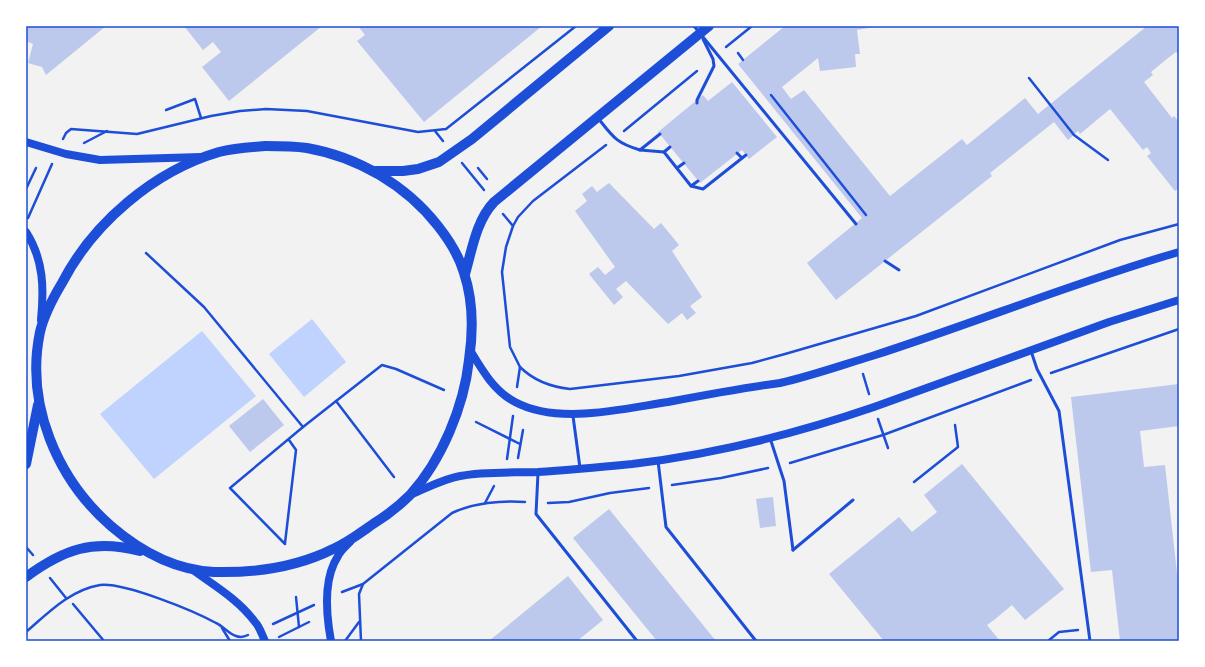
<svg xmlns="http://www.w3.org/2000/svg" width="1205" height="667" viewBox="0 0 1205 667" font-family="Figtree,sans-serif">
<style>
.water{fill:#bfd3fe}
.building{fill:#bdc9ec}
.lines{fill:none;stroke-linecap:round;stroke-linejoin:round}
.path{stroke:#1d4ed8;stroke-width:2.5}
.service{stroke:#1d4ed8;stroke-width:3}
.secondary{stroke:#1d4ed8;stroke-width:8}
.primary{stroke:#1d4ed8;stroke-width:10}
.neatline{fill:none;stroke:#1d4ed8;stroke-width:1.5}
</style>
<rect width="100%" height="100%" fill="#f2f2f2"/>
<!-- water -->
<g class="water">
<polygon points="312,319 346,362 304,397 269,354"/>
<polygon points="202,331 256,396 154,479 100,414"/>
</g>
<!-- building -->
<g class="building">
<polygon points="29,26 106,26 46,75 42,67 28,63 33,44 26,41 26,29"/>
<polygon points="184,26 322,26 229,101 202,67 221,52 213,42 203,50"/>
<polygon points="358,26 542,26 424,122 357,41 365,35"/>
<polygon points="785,26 880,26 857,30 860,54 855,54 856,67 820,71 818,58 782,87 791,99 804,90 890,196 962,139 967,145 1025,98 1038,114 1147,26 1179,26 1179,53 1178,54 1176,52 1168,58 1151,72 1153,75 1144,82 1172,118 1174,116 1179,122 1179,188 1175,191 1147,156 1151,153 1147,147 1143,150 1110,109 1080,134 1078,131 1068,140 1054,122 990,173 992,176 836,300 807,263 862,218 738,64"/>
<polygon points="732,82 777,137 749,159 742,150 700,183 658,132 703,95 708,101"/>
<polygon points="609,183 654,229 661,223 679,245 672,251 702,297 690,306 696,313 687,320 682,313 668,324 626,281 616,289 623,297 614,305 589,274 598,267 605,275 615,267 575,211 587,201 582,194 592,186 597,192"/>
<polygon points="1179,384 1179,426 1140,431 1144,467 1165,465 1179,591 1179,641 1120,641 1112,570 1091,572 1071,397"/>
<polygon points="263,399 284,425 250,452 229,426"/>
<polygon points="962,464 1064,589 1025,620 1012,605 994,620 987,625 1000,641 884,641 829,574 899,517 912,532 937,512 924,495"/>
<polygon points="773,497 776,526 760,528 756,499"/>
<polygon points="609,509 716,641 657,641 591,560 573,538"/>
<polygon points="568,576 603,620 577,641 489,641"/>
</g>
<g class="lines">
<!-- path -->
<g class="path">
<polyline points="726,47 752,26"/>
<polyline points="738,53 743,60"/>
<polyline points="1029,78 1074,135 1108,160"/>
<polyline points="771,95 866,215"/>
<polyline points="166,110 195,99 201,118"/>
<polyline points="435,131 443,141"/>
<polyline points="624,131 697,71"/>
<polyline points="63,139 66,133 71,129 137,134 211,116 240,111 266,109 307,111 418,132 446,129 576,26"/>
<polyline points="84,143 107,131"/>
<polyline points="462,163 484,190"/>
<polyline points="478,168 487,179"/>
<polyline points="26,189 36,168"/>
<polyline points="503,214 513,226"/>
<polyline points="28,218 52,164"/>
<polyline points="146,253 204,307 303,427 230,488 285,544"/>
<path d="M520 367C533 380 552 387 570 389L679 376 752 363 785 354 916 316 1120 240 1179 224"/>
<polyline points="1051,373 1179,329"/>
<polyline points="863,374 869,394"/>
<polyline points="517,387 520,367 510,347 502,272 506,247 513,226 518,217 533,201 606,145"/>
<polyline points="336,401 394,477"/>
<polyline points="878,419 888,448"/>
<polyline points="476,422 520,444"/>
<polyline points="303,427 382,365 396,369 444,390"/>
<polyline points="518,458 523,430"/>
<polyline points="507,459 513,416"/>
<polyline points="790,463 883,435 1031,380"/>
<polyline points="914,482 958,447 955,425"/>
<polyline points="672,485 721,478 768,468"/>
<polyline points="485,503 494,486"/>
<polyline points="548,503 569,502 610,493 649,488"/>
<polyline points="285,543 296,450 289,440"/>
<polyline points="26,547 33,555"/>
<polyline points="50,578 66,598"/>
<path d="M342 592 363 584 452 513C473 503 502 500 525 502"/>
<polyline points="296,597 299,627"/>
<polyline points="73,604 104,641"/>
<polyline points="273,624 314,605"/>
<polyline points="222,628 230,641"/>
<path d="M26 632C48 613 70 590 100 585 124 582 194 611 216 623 223 626 229 634 236 636 241 638 244 637 248 635"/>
<polyline points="279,637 309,622"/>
<polyline points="345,641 359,622"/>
<polyline points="361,641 359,594 363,584"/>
<polyline points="1048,641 1059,632 1078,630"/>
</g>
<!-- service -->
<g class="service">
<polyline points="694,26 856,224"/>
<polyline points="697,103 697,100 714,66 713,59 703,39"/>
<path d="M598 118C613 137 616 143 640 150L660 134"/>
<polyline points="640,150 664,152 691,186 703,189 746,155"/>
<polyline points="664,152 670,147"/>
<polyline points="737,153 742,158"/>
<polyline points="677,168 684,163"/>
<polyline points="691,186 698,181"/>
<polyline points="885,261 899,270"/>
<polyline points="1031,351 1037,369 1059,411 1090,641"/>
<polyline points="573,416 580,468"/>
<polyline points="770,438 784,481 793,550"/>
<polyline points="658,461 666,527 756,641"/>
<polyline points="538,473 536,514 637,641"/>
<polyline points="793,550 853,500"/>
</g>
<!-- secondary -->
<g class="secondary">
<polyline points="26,142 66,154 100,160 201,157"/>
<path d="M26 232C44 260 44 289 41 320"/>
<path d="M470 350C482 370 494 391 515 402 558 425 622 409 668 402 705 395 742 388 780 383 811 376 842 365 872 356 975 323 1075 282 1179 252"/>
<path d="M412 494C427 488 443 479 460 476 485 471 512 473 538 472 570 470 601 467 632 464 715 454 795 434 874 407L1109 322 1179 300"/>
<path d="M193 570C215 586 239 600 255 622 260 627 262 635 265 641"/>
<path d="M331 641C326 614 323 579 338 556 341 550 346 546 350 542"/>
</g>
<!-- primary -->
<g class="primary">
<path d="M266 146C280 146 293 146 307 148 358 157 406 185 438 226 449 240 459 255 464 273 473 300 473 333 469 360 464 406 442 460 410 495 399 506 386 516 373 524 360 533 347 543 333 549 297 567 254 573 214 572 175 570 140 551 111 526 57 479 25 404 40 332 44 315 53 298 62 283 93 223 154 171 219 152 235 148 251 147 266 146Z"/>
<polyline points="376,171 403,171 418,169 439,162 472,139 609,26"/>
<path d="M465 274C472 250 476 221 494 202L709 26"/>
<polyline points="26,464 38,405"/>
<path d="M26 577C64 549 93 539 140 551"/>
</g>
</g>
<!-- border -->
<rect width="1205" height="667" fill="none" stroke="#ffffff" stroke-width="54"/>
<rect x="27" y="27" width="1151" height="613" class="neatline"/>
</svg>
